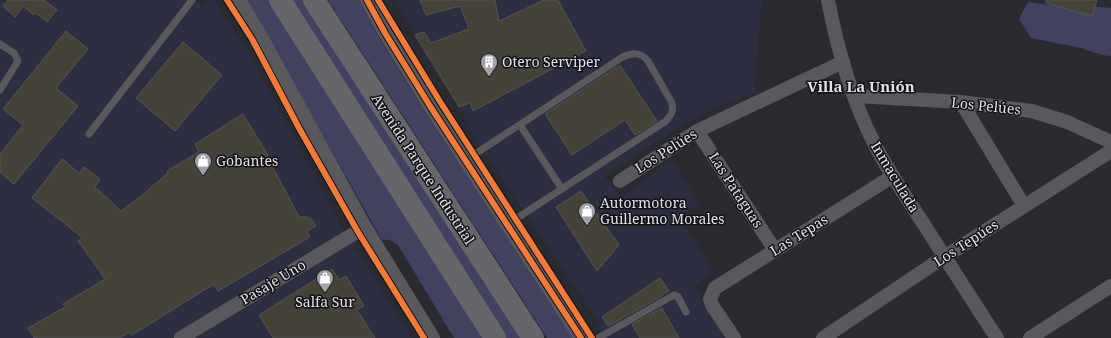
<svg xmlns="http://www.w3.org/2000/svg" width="1111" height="338" viewBox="0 0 1111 338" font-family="'Noto Serif',serif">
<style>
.built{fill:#2d2e3f}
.green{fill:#40425f}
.building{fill:#45423a;stroke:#555454}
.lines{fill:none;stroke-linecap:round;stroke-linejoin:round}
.service{stroke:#59595d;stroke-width:7}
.minor{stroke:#59595d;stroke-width:14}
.trunk{stroke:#66666a;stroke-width:22}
.cycleway-casing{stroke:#111117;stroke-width:8}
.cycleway{stroke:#f17a3a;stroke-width:6}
.labels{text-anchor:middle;stroke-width:3;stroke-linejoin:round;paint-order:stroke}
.poi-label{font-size:14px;fill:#e0e1e9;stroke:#111117;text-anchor:start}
.street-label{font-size:14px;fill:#e0e1e9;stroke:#111117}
.neighbourhood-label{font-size:15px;font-weight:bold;fill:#e0e1e9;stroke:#111117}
</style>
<rect width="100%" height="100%" fill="#2a2b31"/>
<!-- built -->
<g class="built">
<polygon points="0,0 196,0 202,6 208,0 215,0 251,56 343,229 413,338 0,338"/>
<polygon points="396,0 762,0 754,93 715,108 683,125 604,176 621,197 672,159 699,203 678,217 697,244 714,272 694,286 727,338 607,338 594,316 477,142 459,107 415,35"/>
</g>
<!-- green -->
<g class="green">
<path d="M246 0H272L483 338H454L398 245C393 242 388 238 382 240Z"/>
<polygon points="289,0 305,0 524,338 506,338"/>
<polygon points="328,0 359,0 381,41 417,99 573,338 547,338"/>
<polygon points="1028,2 1049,5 1069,4 1111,8 1111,56 1102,55 1081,48 1031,38 1019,19"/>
</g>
<!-- building -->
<g class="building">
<polygon points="8,0 44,0 57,10 47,22 36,13 34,15 23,6 15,17 3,6"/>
<polygon points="420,0 495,0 499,21 544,0 558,0 586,51 473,111 470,103 459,107 415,35 424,32 431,43 469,29 460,6 426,15"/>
<polygon points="1046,0 1097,0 1092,16 1046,3"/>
<polygon points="66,31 88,49 56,88 78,106 14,184 0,172 0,154 23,125 3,109"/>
<polygon points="183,42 222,75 175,131 136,98"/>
<polygon points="620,65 657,121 635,135 625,120 572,155 545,114"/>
<polygon points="243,114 268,155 267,156 299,217 307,217 312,220 316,226 307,231 310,237 218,291 214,284 132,335 130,332 120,338 34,338 28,328 65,307 63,304 105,279 78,241 83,238 32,198 62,159 79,173 84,167 100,179 95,187 121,211 140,197 168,173 167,171 199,152 195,144"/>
<polygon points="581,191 619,245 597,271 556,207"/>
<polygon points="332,269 339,280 346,276 364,306 357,310 375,338 273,338 259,315"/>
<polygon points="660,278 669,291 657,299 608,326 602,317"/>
<polygon points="662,308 679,338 640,338 632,324"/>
</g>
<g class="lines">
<!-- service -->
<g class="service">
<polyline points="0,44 14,53 18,61 0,90"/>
<polyline points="520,125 562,189"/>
<polyline points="89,134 192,0"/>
<path d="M466 160 621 58C631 53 640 51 648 61L672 103C674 111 671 115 666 121L508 224"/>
<polyline points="598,338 674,295 678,297 686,312"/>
</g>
<!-- minor -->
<g class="minor">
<polyline points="239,0 260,35 365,227 433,338"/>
<polyline points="367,0 385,33 430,106 581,338"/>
<path d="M828 0C837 47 852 100 874 143 888 171 906 197 923 223 948 262 972 300 997 338"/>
<polyline points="855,96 961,102 1032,111 1067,122 1111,142"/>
<polyline points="961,102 1024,206"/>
<polyline points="697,131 775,250"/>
<polyline points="620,181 697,131 843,62"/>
<polyline points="181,338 365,227"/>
<polyline points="734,338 712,305 710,299 715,288 893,176"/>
<polyline points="823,338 944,257 1111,151"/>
<polyline points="1030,338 1111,286"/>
</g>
<!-- trunk -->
<g class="trunk">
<polyline points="280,0 495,338"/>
<polyline points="314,0 533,338"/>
</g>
<!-- cycleway casing -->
<g class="cycleway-casing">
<g id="cycleway">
<polyline points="227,0 252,39 299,128 358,232 424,338"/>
<polyline points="367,0 385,33 430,106 581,338"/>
<polyline points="378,0 439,100 592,338"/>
</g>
</g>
<!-- cycleway -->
<use href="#cycleway" class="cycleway"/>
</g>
<!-- icons -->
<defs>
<g id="building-pin" transform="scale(0.9)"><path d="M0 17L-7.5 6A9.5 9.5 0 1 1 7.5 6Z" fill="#a0a1a9" stroke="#111117"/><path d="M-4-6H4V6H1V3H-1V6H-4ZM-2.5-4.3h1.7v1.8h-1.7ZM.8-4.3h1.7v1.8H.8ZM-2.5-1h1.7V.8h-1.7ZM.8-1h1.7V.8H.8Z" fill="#fff"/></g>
<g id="shop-pin" transform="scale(0.9)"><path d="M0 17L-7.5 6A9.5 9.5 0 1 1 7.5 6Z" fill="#a0a1a9" stroke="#111117"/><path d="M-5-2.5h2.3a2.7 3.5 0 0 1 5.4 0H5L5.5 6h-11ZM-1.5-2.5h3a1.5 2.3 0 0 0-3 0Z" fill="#fff"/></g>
</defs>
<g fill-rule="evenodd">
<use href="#building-pin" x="489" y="62"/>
<use href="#shop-pin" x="203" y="161"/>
<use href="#shop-pin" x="587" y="211"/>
<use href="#shop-pin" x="325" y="278"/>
</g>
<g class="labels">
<!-- poi labels -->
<g class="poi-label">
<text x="502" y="67">Otero Serviper</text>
<text x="216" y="166">Gobantes</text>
<text x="600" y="208">Autormotora<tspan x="600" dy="16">Guillermo Morales</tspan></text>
<text x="325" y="307" text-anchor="middle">Salfa Sur</text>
</g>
<!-- street labels -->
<g class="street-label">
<text transform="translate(986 106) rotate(6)" y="5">Los Pelúes</text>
<text transform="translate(666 151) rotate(-32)" y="5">Los Pelúes</text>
<text transform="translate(423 169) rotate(57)" y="5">Avenida Parque Industrial</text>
<text transform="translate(895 177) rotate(59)" y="5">Inmaculada</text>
<text transform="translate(736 190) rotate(57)" y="5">Las Pataguas</text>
<text transform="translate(799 235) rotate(-32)" y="5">Las Tepas</text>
<text transform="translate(966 243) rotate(-33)" y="5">Los Tepúes</text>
<text transform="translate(273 282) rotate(-31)" y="5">Pasaje Uno</text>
</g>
<!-- neighbourhood labels -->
<g class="neighbourhood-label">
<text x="861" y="92">Villa La Unión</text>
</g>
</g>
</svg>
